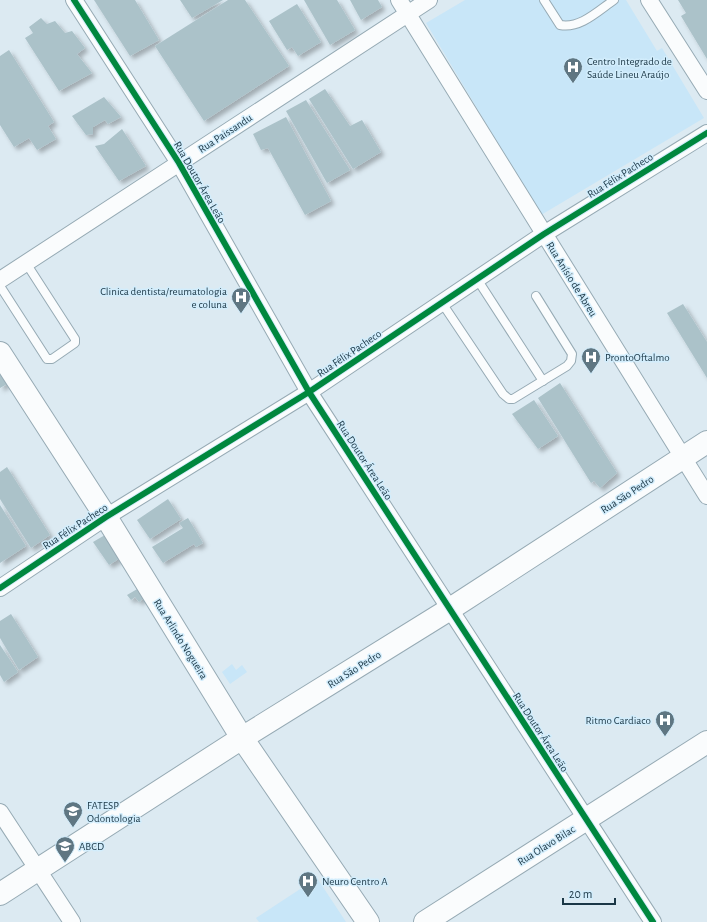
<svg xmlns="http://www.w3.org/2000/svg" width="707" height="922" viewBox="0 0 707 922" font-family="'Alegreya Sans',sans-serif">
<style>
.built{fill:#c8e6f8}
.building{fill:#abc2c9;filter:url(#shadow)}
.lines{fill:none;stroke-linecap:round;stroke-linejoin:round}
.lane-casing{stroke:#96aab4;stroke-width:10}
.street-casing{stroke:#96aab4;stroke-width:18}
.secondary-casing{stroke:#96aab4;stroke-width:24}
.lane{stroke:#fafcfd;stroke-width:8}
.street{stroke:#fafcfd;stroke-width:16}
.secondary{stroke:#fafcfd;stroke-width:22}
.cycleway-casing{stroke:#d2edfc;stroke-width:8}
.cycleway{stroke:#00873e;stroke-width:6}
.labels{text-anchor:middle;stroke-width:3;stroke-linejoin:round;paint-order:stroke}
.poi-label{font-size:11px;fill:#1b3746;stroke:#d2edfc;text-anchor:start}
.street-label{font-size:11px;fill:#1b3746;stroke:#d2edfc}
</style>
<defs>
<filter id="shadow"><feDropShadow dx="3.5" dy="3.5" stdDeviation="2" flood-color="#0004"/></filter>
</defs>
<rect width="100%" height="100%" fill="#dceaf2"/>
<!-- built -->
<g class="built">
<polygon points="465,0 626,0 657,51 662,48 704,118 541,215 426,23"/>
<polygon points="232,664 236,670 242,665 247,672 230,684 222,672"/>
<polygon points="317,878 346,922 259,922 256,918"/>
</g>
<!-- building -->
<g class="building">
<polygon points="94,0 135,0 159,40 130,56"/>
<polygon points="180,0 223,0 192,18"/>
<polygon points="228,0 245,0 289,66 204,121 155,46"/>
<polygon points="304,0 337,0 355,30 330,45"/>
<polygon points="350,0 378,0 382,7 361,20"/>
<polygon points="678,0 707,0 707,59 681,16 686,13"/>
<polygon points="297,4 321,42 298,56 292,47 287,50 269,21"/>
<polygon points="41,18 47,24 55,21 65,33 72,31 85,48 77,54 92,73 59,91 25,38 33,33 29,27"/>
<polygon points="9,50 54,122 48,126 56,139 37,150 29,138 14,147 0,125 0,56"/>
<polygon points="325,89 350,126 362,120 381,152 353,169 309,99"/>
<polygon points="104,97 121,117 108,124 105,120 93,127 93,134 86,135 72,116"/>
<polygon points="306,100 350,170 327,183 286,111"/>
<polygon points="286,117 331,201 305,215 268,148 261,150 253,134"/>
<polygon points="122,129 146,166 119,181 95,146 104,144"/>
<polygon points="683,304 707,342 707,378 667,313"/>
<polygon points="0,373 7,384 0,388"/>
<polygon points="560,383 617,473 600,488 594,481 591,483 538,398"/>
<polygon points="534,400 558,436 538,449 512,414"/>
<polygon points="7,467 50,535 31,548 0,499 0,472"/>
<polygon points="168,499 181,519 150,539 137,520"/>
<polygon points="0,505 26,546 0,563"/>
<polygon points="188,518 203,543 196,547 194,544 163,563 152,547 183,528 179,523"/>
<polygon points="105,535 120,558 109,565 93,542"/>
<polygon points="139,588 145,597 139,602 135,597 131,600 127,595"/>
<polygon points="11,614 38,657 19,670 0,638 0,621"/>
<polygon points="0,645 18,672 4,682 0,675"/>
</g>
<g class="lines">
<!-- lane casing -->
<g class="lane-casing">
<g id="lane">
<path d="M544 0 560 25C580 29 598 11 614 0"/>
<polyline points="477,279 543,381"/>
<polyline points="0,286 47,359 52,359 75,343 75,339 26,263"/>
<polyline points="442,303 503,394 509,399 513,399 567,366 571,361 572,354 536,296"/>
</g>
</g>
<!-- street casing -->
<g class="street-casing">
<g id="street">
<polyline points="74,0 179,163 309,392 653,922"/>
<polyline points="399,0 707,496"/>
<polyline points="649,0 707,91"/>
<polyline points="0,280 429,0"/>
<polyline points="0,588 106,517 309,392 544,234 707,133"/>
<polyline points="0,812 72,922"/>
</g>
</g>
<!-- secondary casing -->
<g class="secondary-casing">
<g id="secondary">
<polyline points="0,353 106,517 242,738 368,922"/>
<polyline points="0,894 242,738 450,609 707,442"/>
<polyline points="425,922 707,742"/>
</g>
</g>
<!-- lane -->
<use href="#lane" class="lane"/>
<!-- street -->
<use href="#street" class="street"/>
<!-- secondary -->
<use href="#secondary" class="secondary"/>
<!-- cycleway casing -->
<g class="cycleway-casing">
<g id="cycleway">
<polyline points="74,0 179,163 309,392 653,922"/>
<polyline points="0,588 106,517 309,392 544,234 707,133"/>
</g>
</g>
<!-- cycleway -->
<use href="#cycleway" class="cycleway"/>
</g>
<!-- icons -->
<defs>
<g id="hospital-pin" transform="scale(1)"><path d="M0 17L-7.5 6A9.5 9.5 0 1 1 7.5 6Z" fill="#5f7682" stroke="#d2edfc"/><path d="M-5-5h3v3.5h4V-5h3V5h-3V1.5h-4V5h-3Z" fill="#fff"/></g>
<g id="university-pin" transform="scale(1)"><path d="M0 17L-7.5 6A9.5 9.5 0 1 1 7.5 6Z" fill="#5f7682" stroke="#d2edfc"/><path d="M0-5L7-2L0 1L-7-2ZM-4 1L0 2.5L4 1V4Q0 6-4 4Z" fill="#fff"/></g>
</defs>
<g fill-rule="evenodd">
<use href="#hospital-pin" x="573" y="67"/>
<use href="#hospital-pin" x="241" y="297"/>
<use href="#hospital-pin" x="591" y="357"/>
<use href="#hospital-pin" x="665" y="720"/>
<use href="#university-pin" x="73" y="811"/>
<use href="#university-pin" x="65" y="846"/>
<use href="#hospital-pin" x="308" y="881"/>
</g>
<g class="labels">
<!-- poi labels -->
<g class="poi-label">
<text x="587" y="65">Centro Integrado de<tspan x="587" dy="13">Saúde Lineu Araújo</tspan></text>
<text x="227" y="295" text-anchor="end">Clinica dentista/reumatologia<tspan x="227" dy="13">e coluna</tspan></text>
<text x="605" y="361">ProntoOftalmo</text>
<text x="651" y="724" text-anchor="end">Ritmo Cardiaco</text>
<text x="87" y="809">FATESP<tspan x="87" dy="13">Odontologia</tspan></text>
<text x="79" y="850">ABCD</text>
<text x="322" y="885">Neuro Centro A</text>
</g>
<!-- street labels -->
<g class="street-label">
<text transform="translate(225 133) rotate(-33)" y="4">Rua Paissandu</text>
<text transform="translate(620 175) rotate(-32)" y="4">Rua Félix Pacheco</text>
<text transform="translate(200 182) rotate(60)" y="4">Rua Doutor Área Leão</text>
<text transform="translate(572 279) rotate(58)" y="4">Rua Anísio de Abreu</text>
<text transform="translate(349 353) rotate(-34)" y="4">Rua Félix Pacheco</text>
<text transform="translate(365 460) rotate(57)" y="4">Rua Doutor Área Leão</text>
<text transform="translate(627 494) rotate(-33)" y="4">Rua São Pedro</text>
<text transform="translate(75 526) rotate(-33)" y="4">Rua Félix Pacheco</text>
<text transform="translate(181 639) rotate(58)" y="4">Rua Arlindo Nogueira</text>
<text transform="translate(354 669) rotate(-32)" y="4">Rua São Pedro</text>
<text transform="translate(541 732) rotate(57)" y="4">Rua Doutor Área Leão</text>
<text transform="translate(546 845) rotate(-32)" y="4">Rua Olavo Bilac</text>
</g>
</g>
<!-- scale -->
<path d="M563 898v6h52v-6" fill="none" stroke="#1b3746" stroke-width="2"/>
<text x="569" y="898" font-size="12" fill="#1b3746" stroke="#d2edfc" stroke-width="3" paint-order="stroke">20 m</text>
</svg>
